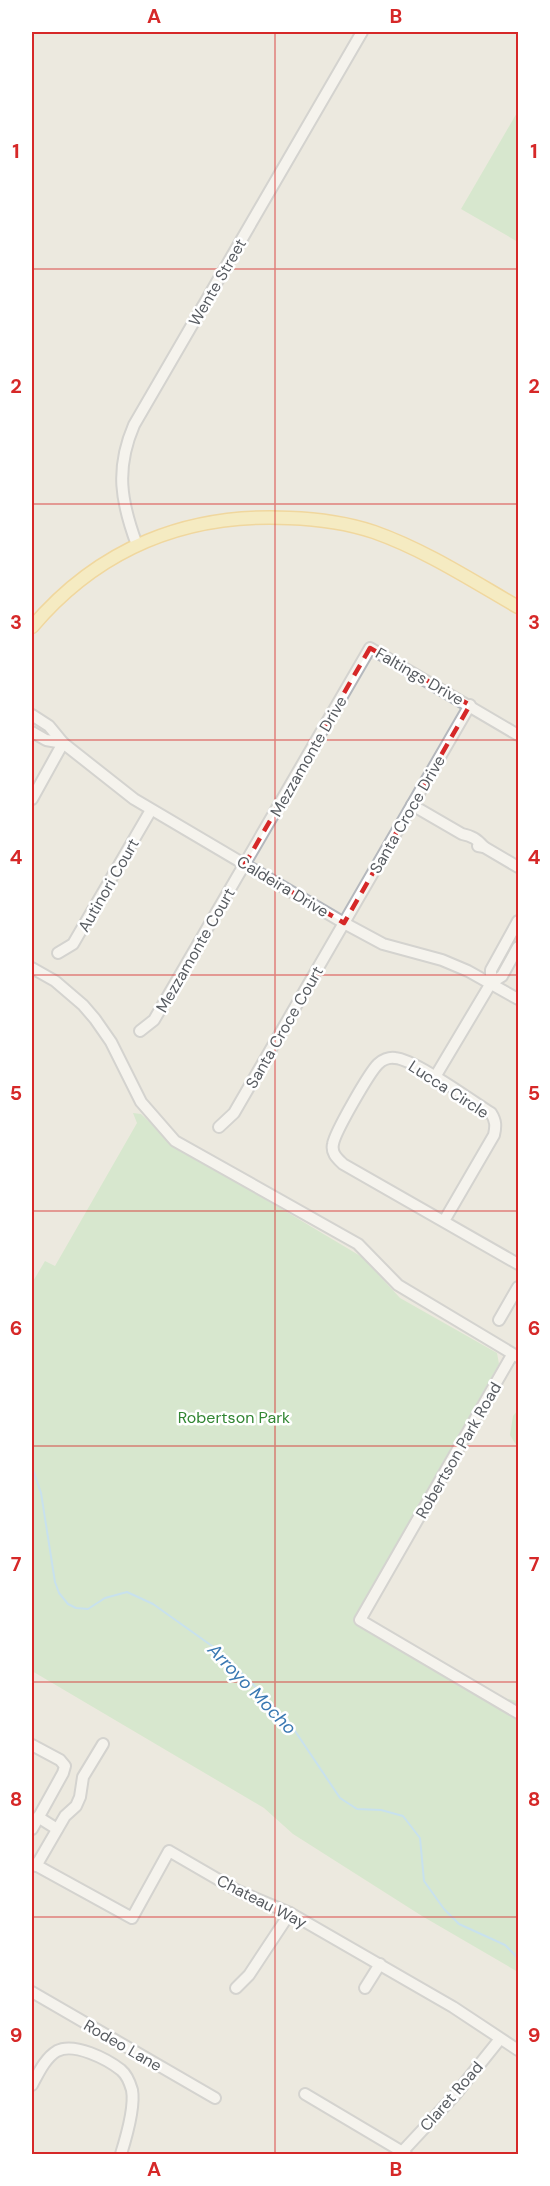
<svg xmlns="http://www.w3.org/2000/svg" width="550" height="2186" viewBox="0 0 550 2186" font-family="'DM Sans',sans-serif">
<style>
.green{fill:#bce5ba}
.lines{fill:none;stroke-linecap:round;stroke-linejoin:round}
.stream{stroke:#9cd7ff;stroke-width:2}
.minor-casing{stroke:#b5b8bd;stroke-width:14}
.major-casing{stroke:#f4c150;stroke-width:15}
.minor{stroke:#fff;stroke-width:10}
.major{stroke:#ffeda1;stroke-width:12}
.marked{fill:none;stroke:#d62828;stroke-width:4.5;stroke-dasharray:12 8;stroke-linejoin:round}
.grid{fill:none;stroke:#d62828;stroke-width:1.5;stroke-opacity:0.55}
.labels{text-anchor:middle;stroke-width:5;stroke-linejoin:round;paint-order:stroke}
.street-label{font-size:16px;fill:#585c61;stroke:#fff}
.park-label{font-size:16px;fill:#328633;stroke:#fff}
.water-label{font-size:18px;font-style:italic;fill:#3978b2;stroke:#fff}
.neatline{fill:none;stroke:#d62828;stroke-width:2}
.grid-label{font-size:20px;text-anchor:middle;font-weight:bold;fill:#d62828}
</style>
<rect width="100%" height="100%" fill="#ece9df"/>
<!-- green -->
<g class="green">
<polygon points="518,111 518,242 461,209"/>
<polygon points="133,1113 141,1114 173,1144 362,1257 400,1298 497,1353 499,1364 357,1613 503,1698 518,1701 518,1972 422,1916 293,1834 264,1808 32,1671 32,1283 45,1261 55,1266 137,1123"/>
<polygon points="518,1410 518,1448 510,1435 513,1416"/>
</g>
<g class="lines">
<!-- stream -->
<polyline class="stream" points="32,1467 41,1493 55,1582 59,1593 68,1604 76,1608 88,1609 105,1598 127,1592 153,1604 212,1646 249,1680 289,1722 340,1798 357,1809 381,1810 403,1816 420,1838 424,1881 444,1909 459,1924 505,1945 518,1958"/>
<!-- minor casing -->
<g class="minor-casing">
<g id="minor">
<path d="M137 545C121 502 115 469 134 425L362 32"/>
<polyline points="32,715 49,726 63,743 134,799 344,923 383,944 442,960 468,971 518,999"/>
<polyline points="32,732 46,740 63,743"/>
<polyline points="32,799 63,743"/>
<path d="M412 805 462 834C472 836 477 839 484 847"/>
<polyline points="478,846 484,847 518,867"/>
<polyline points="58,953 73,944 151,810"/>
<polyline points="32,968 55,981 83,1005 95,1019 111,1042 141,1102 175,1141 358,1244 398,1285 518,1357"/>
<polyline points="491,983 491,970 518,921"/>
<polyline points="140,1031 154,1020 370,648 518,735"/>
<polyline points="435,1077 491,983 502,976 518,947"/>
<polyline points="219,1127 234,1113 470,705"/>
<path d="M444 1221 494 1135C496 1126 496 1121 491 1113 472 1101 414 1059 395 1058 389 1057 382 1060 378 1064 369 1073 335 1132 333 1144 331 1153 337 1158 343 1164L518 1264"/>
<polyline points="499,1320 518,1287"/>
<polyline points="512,1355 360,1620 518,1713"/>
<polyline points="32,1745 60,1760 65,1766 63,1773 32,1829"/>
<polyline points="38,1817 57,1829"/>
<polyline points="32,1863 132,1918 169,1851 238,1891 290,1913 453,2007 518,2050"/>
<polyline points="36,1866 65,1816 76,1806 80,1797 83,1777 103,1744"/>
<polyline points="236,1988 249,1975 290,1913"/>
<polyline points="365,1988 380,1964"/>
<polyline points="32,1992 215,2098"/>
<path d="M32 2085C38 2074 45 2058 57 2051 74 2042 107 2059 121 2070 127 2075 130 2083 132 2090 135 2106 126 2138 121 2154"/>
<polyline points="305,2094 406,2154"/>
<polyline points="402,2152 455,2095 500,2039"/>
</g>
</g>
<!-- major casing -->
<g class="major-casing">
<path id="major" d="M32 627C99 548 187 513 289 518 318 519 347 523 374 532 425 550 471 580 518 607"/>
</g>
<!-- minor -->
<use href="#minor" class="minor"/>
<!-- major -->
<use href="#major" class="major"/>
</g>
<!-- marked area -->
<path d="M0 0H550V2186H0ZM370 648 470 705 344 923 245 864Z" fill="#ece9df" fill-opacity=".55" fill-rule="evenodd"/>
<path class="marked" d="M370 648 470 705 344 923 245 864Z"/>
<!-- grid -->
<path class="grid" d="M275 32V2154M32 269H518M32 504H518M32 740H518M32 975H518M32 1211H518M32 1446H518M32 1682H518M32 1917H518"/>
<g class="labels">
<!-- street labels -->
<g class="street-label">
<text transform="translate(217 282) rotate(-60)" y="6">Wente Street</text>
<text transform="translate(420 676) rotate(30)" y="6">Faltings Drive</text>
<text transform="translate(308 756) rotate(-60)" y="6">Mezzamonte Drive</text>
<text transform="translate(407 814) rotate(-60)" y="6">Santa Croce Drive</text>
<text transform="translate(108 885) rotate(-60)" y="6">Autinori Court</text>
<text transform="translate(283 886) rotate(31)" y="6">Caldeira Drive</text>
<text transform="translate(195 950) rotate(-60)" y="6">Mezzamonte Court</text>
<text transform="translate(284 1027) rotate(-60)" y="6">Santa Croce Court</text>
<text transform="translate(449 1089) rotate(33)" y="6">Lucca Circle</text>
<text transform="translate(458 1450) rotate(-60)" y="6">Robertson Park Road</text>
<text transform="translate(262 1901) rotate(27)" y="6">Chateau Way</text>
<text transform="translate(123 2045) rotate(30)" y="6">Rodeo Lane</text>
<text transform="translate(451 2096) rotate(-49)" y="6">Claret Road</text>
</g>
<!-- park labels -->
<g class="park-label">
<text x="234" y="1423">Robertson Park</text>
</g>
<!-- water labels -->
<g class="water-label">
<text transform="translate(252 1689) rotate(46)" y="6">Arroyo Mocho</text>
</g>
</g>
<!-- border -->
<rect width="550" height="2186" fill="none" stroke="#ffffff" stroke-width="66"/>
<rect x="33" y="33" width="484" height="2120" class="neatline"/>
<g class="grid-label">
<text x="154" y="23">A</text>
<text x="396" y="23">B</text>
<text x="16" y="158">1</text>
<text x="534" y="158">1</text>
<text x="16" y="393">2</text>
<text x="534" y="393">2</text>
<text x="16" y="629">3</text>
<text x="534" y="629">3</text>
<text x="16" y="864">4</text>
<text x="534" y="864">4</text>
<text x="16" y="1100">5</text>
<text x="534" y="1100">5</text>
<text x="16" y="1335">6</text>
<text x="534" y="1335">6</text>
<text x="16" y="1571">7</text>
<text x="534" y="1571">7</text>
<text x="16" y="1806">8</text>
<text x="534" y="1806">8</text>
<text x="16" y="2042">9</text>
<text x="534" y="2042">9</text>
<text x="154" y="2176">A</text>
<text x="396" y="2176">B</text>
</g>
</svg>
